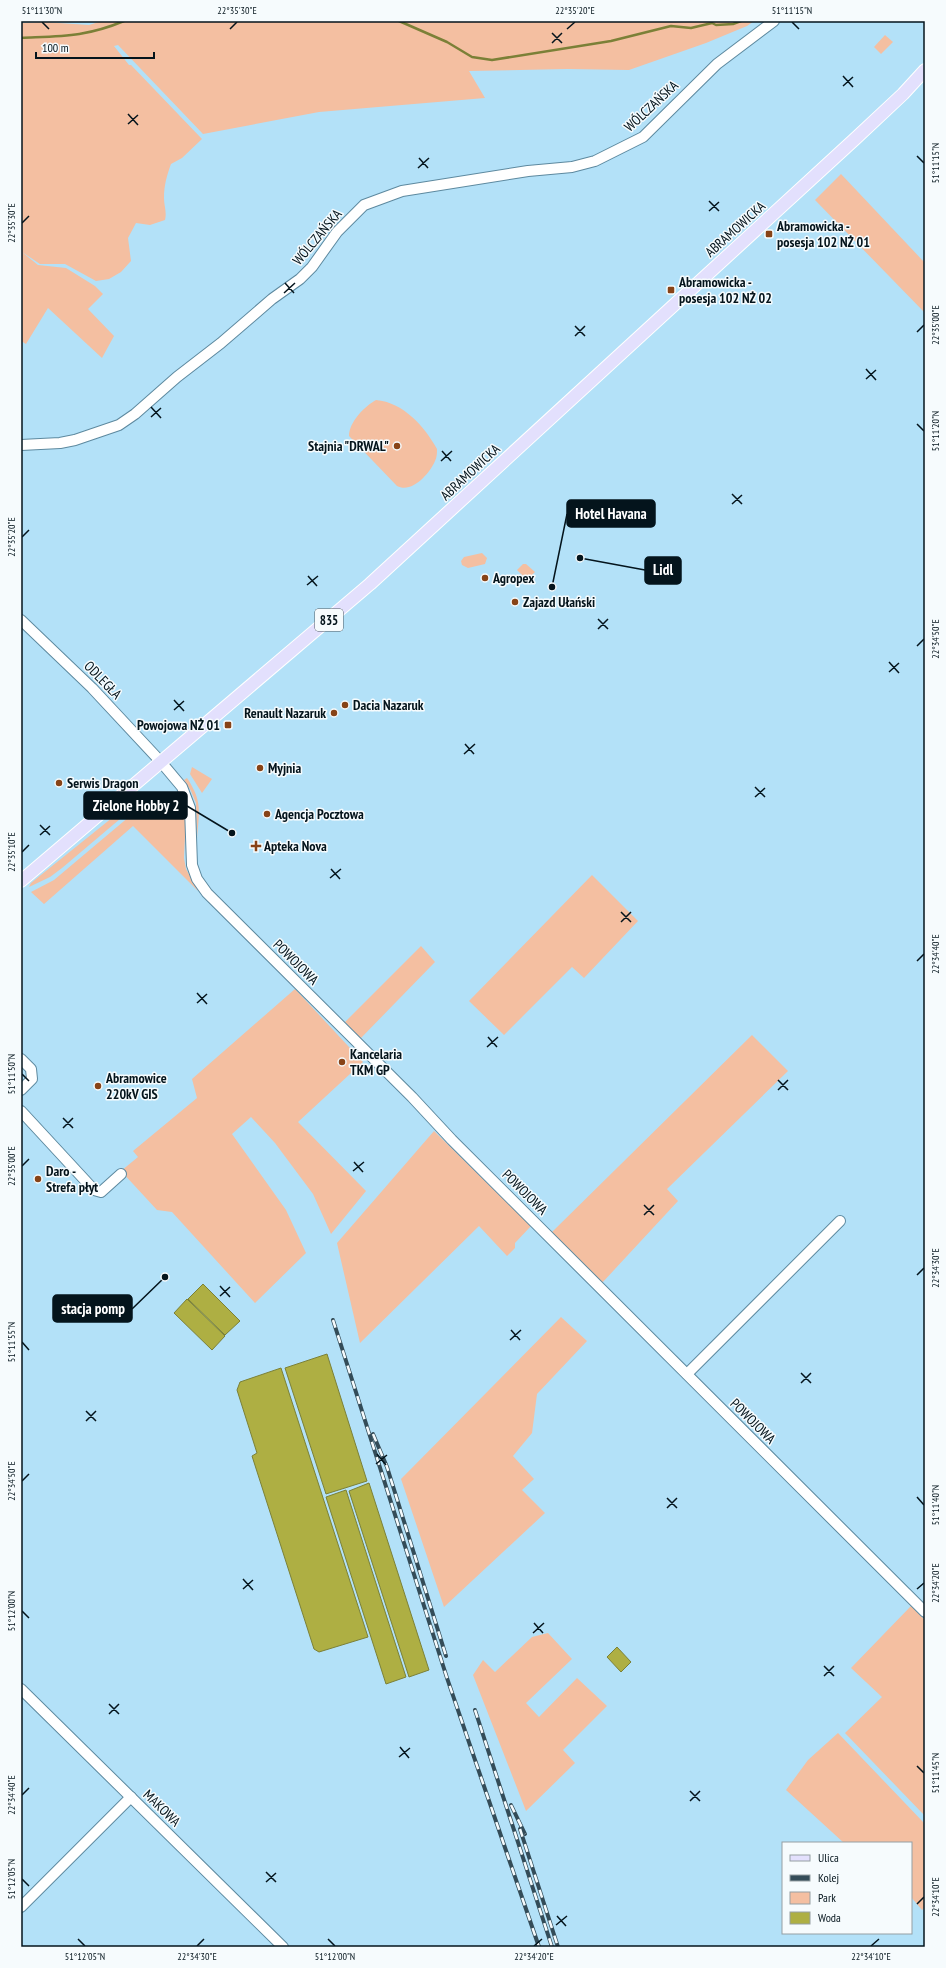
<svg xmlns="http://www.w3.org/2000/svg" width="946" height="1968" viewBox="0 0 946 1968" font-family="'PT Sans Narrow',sans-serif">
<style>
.green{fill:#f4bfa1}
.water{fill:#aeaf43;stroke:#7b8037}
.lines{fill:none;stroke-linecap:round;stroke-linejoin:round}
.stream{stroke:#7b8037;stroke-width:2.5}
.minor-casing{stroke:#5d899f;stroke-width:12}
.major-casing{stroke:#fff;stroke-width:14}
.minor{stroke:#fff;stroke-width:10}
.major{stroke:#e3e0fd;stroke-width:12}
.rail-casing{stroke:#344c58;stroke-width:4}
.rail{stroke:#f6fbfd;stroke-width:2.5;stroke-dasharray:8;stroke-linecap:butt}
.ticks{fill:none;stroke:#04141c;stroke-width:1.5}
.poi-dot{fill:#874317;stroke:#f6fbfd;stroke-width:1.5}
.labels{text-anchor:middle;stroke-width:3;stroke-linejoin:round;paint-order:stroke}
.shield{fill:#f6fbfd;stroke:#4d5960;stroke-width:1}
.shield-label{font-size:13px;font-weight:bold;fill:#04141c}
.street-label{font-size:14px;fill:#04141c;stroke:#f6fbfd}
.poi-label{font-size:14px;font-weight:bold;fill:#04141c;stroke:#f6fbfd;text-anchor:start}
.leader{fill:none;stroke:#04141c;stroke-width:1.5}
.callout-dot{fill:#04141c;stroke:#f6fbfd;stroke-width:1.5}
.callout{fill:#04141c;stroke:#04141c;stroke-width:1.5}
.callout-label{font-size:15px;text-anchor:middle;font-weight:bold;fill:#fff}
.neatline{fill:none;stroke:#04141c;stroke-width:1.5}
.ticks-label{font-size:10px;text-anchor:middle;fill:#04141c}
</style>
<rect width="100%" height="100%" fill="#b3e1f8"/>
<!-- green -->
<g class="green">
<path d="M102 21H754L747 26 706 43 629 70 567 69 469 71 485 98 319 112 203 134 118 45 114 46 129 65H131L202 139 182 158 171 164C167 175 164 185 164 198 164 206 167 212 165 220L150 225 136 223 128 238 131 261 121 272 109 279 96 281 65 264H40L22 252 38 265 66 268 95 286 103 294 88 309 114 336 102 358 48 308 26 344 21 341V23L44 22 89 25Z"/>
<polygon points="885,35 893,42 881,54 874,47"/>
<polygon points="841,174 925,263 925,313 815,200"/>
<path d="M376 400C403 402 425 427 437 449 437 453 437 457 435 461 430 473 412 494 397 486L349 436C349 422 365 406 376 400Z"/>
<polygon points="482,553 487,558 485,564 468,568 462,565 461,561 464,557"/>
<polygon points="523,564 526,564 535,572 528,579 526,579 517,570"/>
<polygon points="192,767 212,779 202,793 190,774"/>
<path d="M187 778C203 802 199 812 197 839L196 803 191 791 184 780Z"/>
<polygon points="143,793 146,797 62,868 50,877 29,887 31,883"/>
<polygon points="169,793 179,798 186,815 184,858 186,869 198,891 133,826 44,904 31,892 54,880 149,800"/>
<polygon points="592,875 638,921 584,978 572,967 504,1035 469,1001"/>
<polygon points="421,946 435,962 360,1039 345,1022"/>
<polygon points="295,989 363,1062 298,1122 366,1191 331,1234 313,1194 275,1143 251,1117 232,1134 286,1210 306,1253 255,1303 172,1212 157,1210 121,1171 138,1157 133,1151 197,1098 192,1079"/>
<polygon points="752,1035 788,1071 667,1189 678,1201 602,1283 552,1232"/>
<polygon points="434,1131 531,1226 515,1243 515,1248 507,1256 479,1226 360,1343 337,1243"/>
<polygon points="561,1317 587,1341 537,1394 532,1433 513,1456 534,1479 522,1490 545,1513 444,1607 401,1479"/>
<polygon points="911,1606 925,1620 925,1816 845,1733 882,1697 851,1668"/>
<polygon points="548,1633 572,1659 526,1703 539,1717 577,1678 607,1706 563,1750 575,1763 526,1811 473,1675 483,1660 495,1672 532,1637"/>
<polygon points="838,1733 925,1824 925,1907 922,1910 911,1897 911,1843 844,1843 786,1790 808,1760"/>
</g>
<!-- water -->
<g class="water">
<polygon points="203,1284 240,1321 225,1335 188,1299"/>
<polygon points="187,1299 225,1336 212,1350 174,1313"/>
<polygon points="327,1354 367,1481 326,1494 285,1368"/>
<polygon points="281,1368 368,1637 319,1652 314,1649 252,1456 257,1453 237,1390 240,1382"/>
<polygon points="369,1483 429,1670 409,1677 349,1491"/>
<polygon points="346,1490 406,1677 386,1684 326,1497"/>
<polygon points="617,1647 631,1662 621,1672 607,1657"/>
</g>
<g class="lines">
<!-- stream -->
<g class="stream">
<polyline points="399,21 447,42 472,57 492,60 611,41 671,26 691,28 712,23 716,25 733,24 741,21"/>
<path d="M21 38C61 36 86 37 124 21"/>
</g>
<!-- minor casing -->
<g class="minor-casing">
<g id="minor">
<polyline points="21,445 60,443 75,440 119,425 135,414 177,377 221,343 272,299 300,279 312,267 337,232 364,205 402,191 528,171 572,167 595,161 643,137 717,64 774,21"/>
<polyline points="21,620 92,688 161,762 182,787 190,808 192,865 197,879 207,893 412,1097 452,1140 925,1612"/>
<polyline points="21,1059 31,1069 32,1079 21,1090"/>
<polyline points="21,1111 94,1190 101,1192 121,1174"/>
<polyline points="687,1374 840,1221"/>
<polyline points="21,1689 283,1947"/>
<polyline points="21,1907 131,1797"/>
</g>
</g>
<!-- major casing -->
<g class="major-casing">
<polyline id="major" points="21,881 370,584 856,138 903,94 925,70"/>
</g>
<!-- minor -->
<use href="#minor" class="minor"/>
<!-- major -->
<use href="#major" class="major"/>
<!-- rail casing -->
<g class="rail-casing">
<g id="rail">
<polyline points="333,1320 447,1678 539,1947"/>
<polyline points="373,1434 387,1467 446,1656"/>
<polyline points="475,1710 552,1947"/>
<polyline points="511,1805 525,1834"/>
<polyline points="520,1829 558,1947"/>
</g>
</g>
<!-- rail -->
<use href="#rail" class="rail"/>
</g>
<!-- ticks -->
<path class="ticks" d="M42 22 49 29M792 22 799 29M230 29 237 22M567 29 575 22M552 33 562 43M552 43 562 33M843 76 853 87M843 86 853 77M128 114 138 125M128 124 138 115M917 156 924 163M419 158 428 168M418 168 429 158M709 201 719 211M709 211 719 202M22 223 29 216M285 283 294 293M284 293 295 283M575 326 585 336M917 332 924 325M575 336 585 326M866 369 876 380M866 379 876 370M151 407 161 418M151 417 161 408M917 424 924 431M442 451 451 461M441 461 452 451M732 494 742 504M732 504 742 495M22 537 29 530M308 576 317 586M307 585 318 576M598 619 608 629M598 629 608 619M917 646 924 639M889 662 899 673M889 672 899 663M174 700 184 711M174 710 184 701M465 744 474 754M464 754 475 744M755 787 765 797M755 797 765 788M40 825 50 835M40 835 50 826M22 852 29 845M331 869 340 879M330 878 341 869M621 912 631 922M621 922 631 912M917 961 924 954M197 993 207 1004M197 1003 207 994M488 1037 497 1047M487 1047 498 1037M22 1074 29 1081M778 1080 788 1090M778 1090 788 1080M63 1118 73 1128M63 1128 73 1118M354 1162 363 1172M22 1166 29 1159M353 1171 364 1162M644 1205 654 1215M644 1215 654 1205M917 1275 924 1268M220 1286 230 1297M220 1296 230 1287M511 1330 520 1340M510 1340 521 1330M22 1342 29 1350M801 1373 811 1383M801 1383 811 1373M86 1411 96 1421M86 1421 96 1411M377 1454 386 1465M376 1464 387 1455M22 1481 29 1474M917 1497 924 1505M667 1498 677 1508M667 1508 677 1498M243 1579 253 1590M243 1589 253 1580M917 1589 924 1583M22 1611 29 1618M534 1623 543 1633M533 1633 544 1623M824 1666 834 1676M824 1676 834 1666M109 1704 119 1714M109 1714 119 1704M400 1747 409 1758M399 1757 410 1748M917 1766 924 1773M690 1791 700 1801M22 1795 29 1788M690 1801 700 1791M266 1872 276 1882M22 1879 29 1886M266 1882 276 1873M917 1904 924 1897M557 1916 566 1926M556 1925 567 1916M78 1939 85 1946M328 1939 335 1946M197 1946 204 1939M534 1946 542 1939M871 1946 879 1939"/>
<!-- markers -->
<g class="poi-dot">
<rect x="765" y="230" width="8" height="8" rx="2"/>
<rect x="667" y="286" width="8" height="8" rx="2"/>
<circle cx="397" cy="446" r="4"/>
<circle cx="485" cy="578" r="4"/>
<circle cx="515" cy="602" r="4"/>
<circle cx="345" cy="705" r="4"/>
<circle cx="334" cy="713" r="4"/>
<rect x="224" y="721" width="8" height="8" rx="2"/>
<circle cx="260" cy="768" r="4"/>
<circle cx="59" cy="783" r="4"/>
<circle cx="267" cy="814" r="4"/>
<path d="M254 840h4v4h4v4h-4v4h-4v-4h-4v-4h4z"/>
<circle cx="342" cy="1062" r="4"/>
<circle cx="98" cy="1086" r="4"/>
<circle cx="38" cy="1179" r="4"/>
</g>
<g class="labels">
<!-- shield labels -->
<rect class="shield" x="315" y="609" width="28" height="22" rx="3"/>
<g class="shield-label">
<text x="329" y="625">835</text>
</g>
<!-- street labels -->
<g class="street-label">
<text transform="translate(651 106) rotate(-43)" y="5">WÓLCZAŃSKA</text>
<text transform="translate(735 229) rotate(-42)" y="5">ABRAMOWICKA</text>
<text transform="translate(317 237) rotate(-50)" y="5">WÓLCZAŃSKA</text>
<text transform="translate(470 472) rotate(-43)" y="5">ABRAMOWICKA</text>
<text transform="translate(103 680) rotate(46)" y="5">ODLEGŁA</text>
<text transform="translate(296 962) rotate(45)" y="5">POWOJOWA</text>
<text transform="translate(525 1192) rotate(45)" y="5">POWOJOWA</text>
<text transform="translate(753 1421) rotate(45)" y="5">POWOJOWA</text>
<text transform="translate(162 1808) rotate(44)" y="5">MAKOWA</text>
</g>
<!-- poi labels -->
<g class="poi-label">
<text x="777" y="231">Abramowicka -<tspan x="777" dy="16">posesja 102 NŻ 01</tspan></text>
<text x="679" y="287">Abramowicka -<tspan x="679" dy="16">posesja 102 NŻ 02</tspan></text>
<text x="389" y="451" text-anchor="end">Stajnia "DRWAL"</text>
<text x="493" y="583">Agropex</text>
<text x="523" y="607">Zajazd Ułański</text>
<text x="353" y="710">Dacia Nazaruk</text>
<text x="326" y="718" text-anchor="end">Renault Nazaruk</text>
<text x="220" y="730" text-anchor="end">Powojowa NŻ 01</text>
<text x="268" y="773">Myjnia</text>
<text x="67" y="788">Serwis Dragon</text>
<text x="275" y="819">Agencja Pocztowa</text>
<text x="264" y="851">Apteka Nova</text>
<text x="350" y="1059">Kancelaria<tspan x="350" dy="16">TKM GP</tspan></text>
<text x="106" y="1083">Abramowice<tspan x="106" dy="16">220kV GIS</tspan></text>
<text x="46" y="1176">Daro -<tspan x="46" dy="16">Strefa płyt</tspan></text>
</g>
</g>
<!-- callouts -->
<path class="leader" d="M552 587L567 514M580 558L645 570M232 833L187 806M165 1277L132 1309"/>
<g class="callout-dot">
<circle cx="552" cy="587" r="4"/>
<circle cx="580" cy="558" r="4"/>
<circle cx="232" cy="833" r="4"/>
<circle cx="165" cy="1277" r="4"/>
</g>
<g class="callout">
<rect x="567" y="500" width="88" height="27" rx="4"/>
<rect x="645" y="557" width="36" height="27" rx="4"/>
<rect x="84" y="792" width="103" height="27" rx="4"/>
<rect x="53" y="1295" width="79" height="27" rx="4"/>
</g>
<g class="callout-label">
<text x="611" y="519">Hotel Havana</text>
<text x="663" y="575">Lidl</text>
<text x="136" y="811">Zielone Hobby 2</text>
<text x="93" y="1314">stacja pomp</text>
</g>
<!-- border -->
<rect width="946" height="1968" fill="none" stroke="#f6fbfd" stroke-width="44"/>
<!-- legend -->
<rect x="782" y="1842" width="130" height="92" fill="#f6fbfd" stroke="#959fa3"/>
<rect x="790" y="1855" width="20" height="6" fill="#e3e0fd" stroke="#959fa3"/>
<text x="818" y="1862" font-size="12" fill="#04141c">Ulica</text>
<rect x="790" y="1875" width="20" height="6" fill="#344c58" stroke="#959fa3"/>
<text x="818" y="1882" font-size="12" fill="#04141c">Kolej</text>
<rect x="790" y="1892" width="20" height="12" fill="#f4bfa1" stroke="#959fa3"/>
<text x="818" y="1902" font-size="12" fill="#04141c">Park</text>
<rect x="790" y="1912" width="20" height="12" fill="#aeaf43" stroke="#959fa3"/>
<text x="818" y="1922" font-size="12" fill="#04141c">Woda</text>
<!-- scale -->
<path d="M36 52v6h118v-6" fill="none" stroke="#04141c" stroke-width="2"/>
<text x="42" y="52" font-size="12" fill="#04141c" stroke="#f6fbfd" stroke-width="3" paint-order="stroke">100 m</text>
<rect x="22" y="22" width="902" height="1924" class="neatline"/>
<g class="ticks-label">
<text x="42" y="14">51°11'30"N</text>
<text x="237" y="14">22°35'30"E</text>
<text x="575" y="14">22°35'20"E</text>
<text x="792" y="14">51°11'15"N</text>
<text transform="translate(935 163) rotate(-90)" y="4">51°11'15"N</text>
<text transform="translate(11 223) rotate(-90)" y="4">22°35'30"E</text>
<text transform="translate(935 325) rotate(-90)" y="4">22°35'00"E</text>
<text transform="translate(935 431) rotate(-90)" y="4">51°11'20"N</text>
<text transform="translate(11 537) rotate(-90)" y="4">22°35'20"E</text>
<text transform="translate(935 639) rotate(-90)" y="4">22°34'50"E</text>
<text transform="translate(11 852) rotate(-90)" y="4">22°35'10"E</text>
<text transform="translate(935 954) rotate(-90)" y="4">22°34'40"E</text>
<text transform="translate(11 1074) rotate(-90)" y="4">51°11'50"N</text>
<text transform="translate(11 1166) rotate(-90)" y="4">22°35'00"E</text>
<text transform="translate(935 1268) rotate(-90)" y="4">22°34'30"E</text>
<text transform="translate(11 1342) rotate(-90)" y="4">51°11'55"N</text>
<text transform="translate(11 1481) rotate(-90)" y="4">22°34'50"E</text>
<text transform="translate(935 1505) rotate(-90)" y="4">51°11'40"N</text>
<text transform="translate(935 1583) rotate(-90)" y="4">22°34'20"E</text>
<text transform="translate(11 1611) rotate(-90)" y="4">51°12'00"N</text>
<text transform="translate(935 1773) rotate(-90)" y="4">51°11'45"N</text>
<text transform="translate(11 1795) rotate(-90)" y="4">22°34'40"E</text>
<text transform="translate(11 1879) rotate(-90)" y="4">51°12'05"N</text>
<text transform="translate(935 1897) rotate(-90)" y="4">22°34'10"E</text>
<text x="85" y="1960">51°12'05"N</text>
<text x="197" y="1960">22°34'30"E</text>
<text x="335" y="1960">51°12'00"N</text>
<text x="534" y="1960">22°34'20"E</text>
<text x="871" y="1960">22°34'10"E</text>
</g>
</svg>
